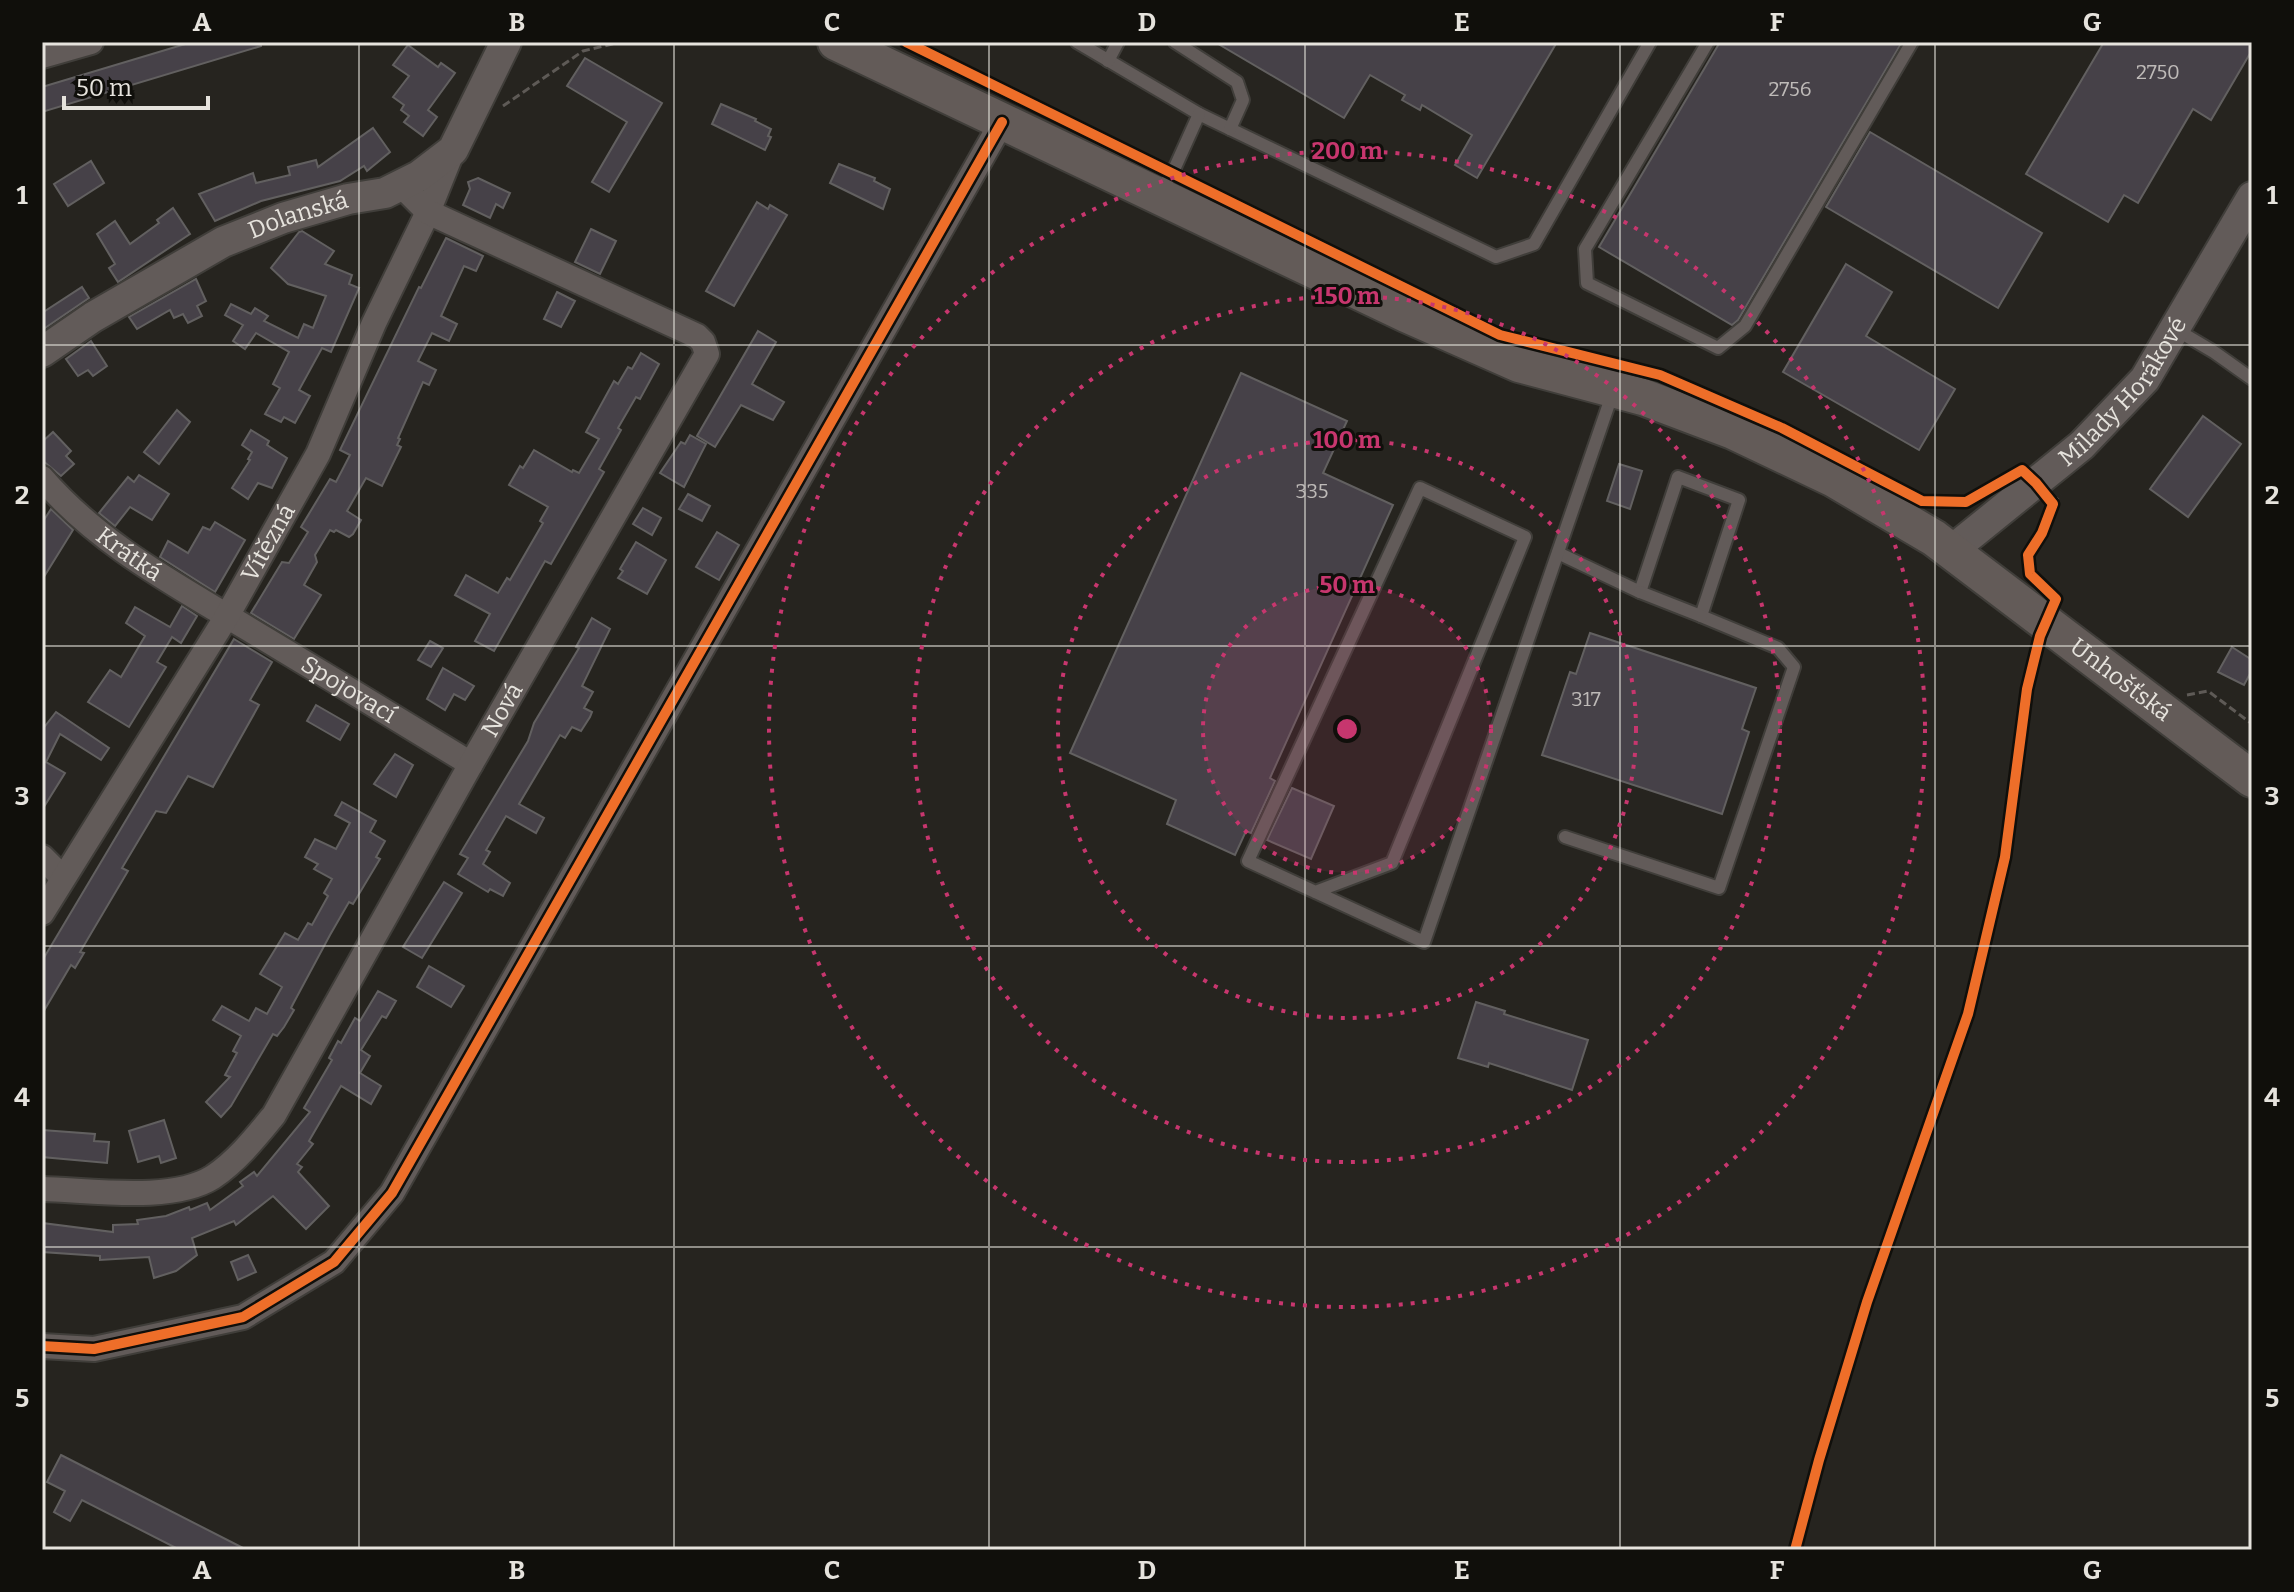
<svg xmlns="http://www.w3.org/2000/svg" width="2294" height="1592" viewBox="0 0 2294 1592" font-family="Bitter,serif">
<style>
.building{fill:#464148;stroke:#626060;stroke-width:2}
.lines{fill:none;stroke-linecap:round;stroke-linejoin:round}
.service-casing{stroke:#403e3a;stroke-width:16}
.minor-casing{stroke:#403e3a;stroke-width:28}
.tertiary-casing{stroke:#403e3a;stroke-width:34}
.primary-casing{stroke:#403e3a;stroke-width:40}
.path{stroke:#5e5a56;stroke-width:3;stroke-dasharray:8 4;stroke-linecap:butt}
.service{stroke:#625b59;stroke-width:12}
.minor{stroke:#625b59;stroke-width:24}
.tertiary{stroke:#625b59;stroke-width:30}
.primary{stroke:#635b58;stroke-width:36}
.cycleway-casing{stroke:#100f0b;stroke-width:15}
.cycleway{stroke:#ee6e29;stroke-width:10}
.grid{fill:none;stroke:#e6e3dd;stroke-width:2;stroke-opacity:0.55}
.ring{fill:none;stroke:#c7366e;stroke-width:4;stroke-dasharray:4 8}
.labels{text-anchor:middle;stroke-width:6;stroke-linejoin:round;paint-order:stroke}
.number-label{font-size:20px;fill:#bebab8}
.street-label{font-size:24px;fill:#e6e3dd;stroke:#100f0b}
.centre{fill:#c7366e;stroke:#100f0b;stroke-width:4}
.ring-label{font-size:24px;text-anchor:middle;font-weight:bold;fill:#c7366e;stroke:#100f0b;stroke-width:6;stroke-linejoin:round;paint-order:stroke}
.neatline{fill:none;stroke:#e6e3dd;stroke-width:3}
.grid-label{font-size:26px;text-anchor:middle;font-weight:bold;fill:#e6e3dd}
</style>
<rect width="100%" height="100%" fill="#26241f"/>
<!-- building -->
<g class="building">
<polygon points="192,42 261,42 261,46 42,112 42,87"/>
<polygon points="1215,42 1557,42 1477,178 1455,165 1472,135 1422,105 1420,110 1402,100 1405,95 1370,75 1344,118"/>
<polygon points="1720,42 1902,42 1738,320 1732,325 1599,247"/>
<polygon points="2104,42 2252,42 2252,50 2211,120 2193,109 2138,203 2124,195 2108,222 2026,174"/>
<polygon points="408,45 438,67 441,63 455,73 428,110 437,117 423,136 404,122 409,116 401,110 404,105 393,97 409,76 393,65"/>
<polygon points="585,58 662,103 609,192 592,182 627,122 567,86"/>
<polygon points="721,104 756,119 755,121 771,129 768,136 771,137 765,150 712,124"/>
<polygon points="373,128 390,152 367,171 364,166 340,181 261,201 215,221 199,194 253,173 256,183 290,175 288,167 316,160 318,167"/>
<polygon points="1870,132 2042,233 1998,308 1826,207"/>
<polygon points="91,161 104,183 68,206 54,184"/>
<polygon points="839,164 875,178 874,181 890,189 883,209 830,183"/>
<polygon points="478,178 510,193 503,208 496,204 490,218 463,205 470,189 468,182"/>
<polygon points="757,202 768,209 770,205 787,215 734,306 706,291"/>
<polygon points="173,208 190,234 118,282 109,268 115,264 97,234 115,221 130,244 159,223 157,220"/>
<polygon points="591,229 616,241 600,274 575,262"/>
<polygon points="302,231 334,251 325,264 352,275 349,284 359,288 331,352 322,348 299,390 310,396 295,423 284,417 281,422 265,414 280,388 273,384 289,352 256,333 245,349 233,341 243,325 225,315 231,304 251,314 255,308 268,316 264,321 298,338 304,324 313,328 326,296 288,284 271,268 299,232"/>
<polygon points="446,238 483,256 476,271 464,266 441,316 457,324 449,341 432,333 418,361 436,370 429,385 423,382 398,438 400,439 397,445 401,447 382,486 366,478 347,511 361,520 353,534 349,537 336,530 334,532 330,530 315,555 317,562 304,585 321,595 294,639 251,613 282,562 289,563 308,532 301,527 330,479 336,482 350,455 340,450 419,287 421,288"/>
<polygon points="1846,264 1892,292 1866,336 1955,389 1919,450 1783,372"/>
<polygon points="196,279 206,301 197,306 202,316 188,323 183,314 174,318 170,310 137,329 129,317"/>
<polygon points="82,287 89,298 42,330 42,313"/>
<polygon points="557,292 575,301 561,327 544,319"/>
<polygon points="758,331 776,342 752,384 784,402 773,420 741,405 715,447 697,436"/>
<polygon points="91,341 107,366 93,376 88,370 78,376 66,359"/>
<polygon points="641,353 659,364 640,399 636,397 618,428 621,430 599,469 604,472 551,564 545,561 494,651 475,641 490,614 455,595 466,575 498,593 507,578 510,580 543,523 540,521 548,507 509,485 520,466 523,468 534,450 572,472 573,470 579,473 599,439 586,432 614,381 618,384 628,367 632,369"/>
<polygon points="1241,373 1347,421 1323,473 1393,505 1270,778 1275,781 1251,833 1246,831 1235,855 1167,824 1176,800 1070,753"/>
<polygon points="177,410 190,422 159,464 144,452"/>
<polygon points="2203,416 2241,444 2188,517 2150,489"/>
<polygon points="251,430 269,441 267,445 287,458 272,488 258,483 248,499 232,488 250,460 248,459 252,452 242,445"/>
<polygon points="53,432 71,451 66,456 74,464 61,476 42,460 42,442"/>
<polygon points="690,435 706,444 684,487 660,473 681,442 685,444"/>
<polygon points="1619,464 1642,471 1630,509 1607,501"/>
<polygon points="139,475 169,494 152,520 130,507 115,526 99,513 128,477 134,482"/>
<polygon points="688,494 710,506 702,521 679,509"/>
<polygon points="643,508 661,518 652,535 633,524"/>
<polygon points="51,509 73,530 42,580 42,523"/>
<polygon points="215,522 245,540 215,592 160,557 168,541 188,553 203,527 210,530"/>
<polygon points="717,532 739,545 719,580 696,567"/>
<polygon points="636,542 666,560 647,594 618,578 623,571 620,569"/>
<polygon points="182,606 197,616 181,643 172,637 157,662 166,667 129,727 88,702 110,670 121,677 145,636 126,623 135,607 170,627"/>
<polygon points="592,618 610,629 582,686 593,692 584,708 592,712 590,717 581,731 572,727 565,738 560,735 519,804 544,818 536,833 506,816 486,850 490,852 483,864 510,883 503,896 490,889 488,892 458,874 468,858 460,854 528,741 534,723 579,648 576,647"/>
<polygon points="1590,633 1756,688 1742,729 1749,732 1722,814 1542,755 1570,672 1576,674"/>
<polygon points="234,639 272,662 250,700 259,705 213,787 188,776 166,813 156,811 122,868 128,871 80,952 84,953 75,968 71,965 42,1014 42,961"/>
<polygon points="430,641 443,648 431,667 418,660"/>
<polygon points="2232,647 2252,660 2252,670 2244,685 2218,672"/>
<polygon points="443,668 474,686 465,700 454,694 445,710 427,699"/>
<polygon points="316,705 349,724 340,740 307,721"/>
<polygon points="56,712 109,748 101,760 60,734 46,762 65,773 42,810 42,730"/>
<polygon points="395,754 413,765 396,797 374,784"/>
<polygon points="1292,788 1334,806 1311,859 1267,840"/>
<polygon points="342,802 376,821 370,832 385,841 376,857 380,859 353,904 349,902 330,935 293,1004 291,1008 294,1010 284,1027 277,1036 273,1034 231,1106 221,1117 206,1102 230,1077 225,1075 237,1053 233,1051 241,1036 213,1020 222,1006 249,1021 256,1008 267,1014 282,987 260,974 285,933 298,940 308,923 312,925 328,896 324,893 332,879 314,869 318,864 305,857 315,839 336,849 350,823 335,815"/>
<polygon points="444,882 462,893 422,958 403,947"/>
<polygon points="429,966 464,986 451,1007 417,987"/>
<polygon points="378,991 396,1001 386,1018 382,1016 361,1050 370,1056 360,1073 381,1086 371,1104 341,1086 309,1141 313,1144 297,1164 302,1167 298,1172 329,1206 306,1229 273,1196 236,1225 234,1221 192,1238 197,1255 176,1271 154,1278 149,1257 100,1260 100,1256 42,1252 42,1223 113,1232 113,1225 138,1224 137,1220 166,1216 189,1207 190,1210 207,1203 210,1210 243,1186 240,1182 254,1172 257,1176 310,1112 304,1108 332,1060 329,1058 338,1041 341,1043 355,1018 360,1021"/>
<polygon points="1476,1002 1505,1011 1504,1014 1588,1040 1572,1090 1489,1063 1488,1067 1458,1058"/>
<polygon points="164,1120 176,1158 161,1163 159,1156 138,1162 129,1131"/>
<polygon points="42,1130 95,1134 94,1141 109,1142 107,1163 42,1157"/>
<polygon points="248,1255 256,1272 238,1280 231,1262"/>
<polygon points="61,1455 247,1550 180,1550 82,1500 70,1521 54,1512 65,1491 47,1482"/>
</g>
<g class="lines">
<!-- service casing -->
<g class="service-casing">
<g id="service">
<polyline points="1077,42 1199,114 1496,257 1534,244 1650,42"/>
<polyline points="1175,42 1237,82 1243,100 1230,129"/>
<polyline points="1708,42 1585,249 1587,283 1718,348 1745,326 1912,42"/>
<polyline points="1108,61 1118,42"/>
<polyline points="1159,192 1172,174 1199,114"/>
<polyline points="2175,329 2214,352 2252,379"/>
<polyline points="1558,553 1640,592 1678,477 1739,500 1701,616 1778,648 1794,667 1719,888 1565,837"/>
<polyline points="1640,592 1701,616"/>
<polyline points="1315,892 1392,863 1525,537 1420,488 1248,861 1424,942 1613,392"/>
</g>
</g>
<!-- minor casing -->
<g class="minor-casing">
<g id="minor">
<polyline points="42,56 91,42"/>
<path id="s1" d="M42 478C100 545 173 583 247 628 322 673 396 718 471 764"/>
<polyline points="42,857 63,878"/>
<path id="s2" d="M42 913 227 616 318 454 374 323 428 212 453 150"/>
<path id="s3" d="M42 1189C90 1190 172 1203 213 1177 237 1161 256 1137 274 1115L471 764 707 354 703 342 697 336 428 212 401 185"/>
<polyline points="42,1346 94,1349 243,1317 334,1262 392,1193 1002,122"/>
</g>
</g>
<!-- tertiary casing -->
<g class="tertiary-casing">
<g id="tertiary">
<path id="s4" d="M42 352 93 317 223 242 283 218 348 199 385 193 419 176 453 150 506 42"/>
<path id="s5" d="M1951 551 2082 445 2145 379 2252 197"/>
</g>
</g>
<!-- primary casing -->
<g class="primary-casing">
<g id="primary">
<path id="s6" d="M836 42 1406 314 1519 364 1643 397 1733 431 1834 479 1934 538 2252 779"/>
</g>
</g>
<!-- path -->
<g class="path">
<polyline points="771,42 776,42"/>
<polyline points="503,106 583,51 621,42"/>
<polyline points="2053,504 2061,495"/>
<polyline points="2187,695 2208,691 2252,724"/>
</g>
<!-- service -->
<use href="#service" class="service"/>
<!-- minor -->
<use href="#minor" class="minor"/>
<!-- tertiary -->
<use href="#tertiary" class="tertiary"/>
<!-- primary -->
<use href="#primary" class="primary"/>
<!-- cycleway casing -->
<g class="cycleway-casing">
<g id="cycleway">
<polyline points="906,42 1500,335 1660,375 1782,428 1922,501 1966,502 2022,470 2036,483 2053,504 2042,533 2028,555 2030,574 2056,599 2040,636 2027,689 2005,857 1968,1014 1867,1302 1819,1460 1795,1550"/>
<polyline points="42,1346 94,1349 243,1317 334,1262 392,1193 1002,122"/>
</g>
</g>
<!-- cycleway -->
<use href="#cycleway" class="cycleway"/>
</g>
<!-- grid -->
<path class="grid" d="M359 42V1550M674 42V1550M989 42V1550M1305 42V1550M1620 42V1550M1935 42V1550M42 345H2252M42 646H2252M42 946H2252M42 1247H2252"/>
<!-- distance rings -->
<circle cx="1347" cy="729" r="144" fill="#c7366e" fill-opacity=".12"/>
<g class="ring">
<circle cx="1347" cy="729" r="144"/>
<circle cx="1347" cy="729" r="289"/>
<circle cx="1347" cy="729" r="433"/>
<circle cx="1347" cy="729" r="578"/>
</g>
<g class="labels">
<!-- number labels -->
<g class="number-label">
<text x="2158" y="79">2750</text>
<text x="1790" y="96">2756</text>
<text x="1312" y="498">335</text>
<text x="1586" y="706">317</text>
</g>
<!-- street labels -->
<g class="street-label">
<text dy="8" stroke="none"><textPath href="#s4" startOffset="292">Dolanská</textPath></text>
<text dy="8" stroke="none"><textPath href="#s5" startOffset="236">Milady Horákové</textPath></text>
<text dy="8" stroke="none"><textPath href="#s2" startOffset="434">Vítězná</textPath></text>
<text dy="8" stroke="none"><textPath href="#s1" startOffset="116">Krátká</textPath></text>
<text dy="8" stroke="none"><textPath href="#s6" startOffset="1442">Unhošťská</textPath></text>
<text dy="8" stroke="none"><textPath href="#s1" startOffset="374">Spojovací</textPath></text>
<text dy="8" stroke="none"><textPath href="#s3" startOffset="726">Nová</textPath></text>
</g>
</g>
<circle cx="1347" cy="729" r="12" class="centre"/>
<g class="ring-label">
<text x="1347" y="159">200 m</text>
<text x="1347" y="304">150 m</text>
<text x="1347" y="448">100 m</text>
<text x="1347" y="593">50 m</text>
</g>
<!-- border -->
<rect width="2294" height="1592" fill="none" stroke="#100f0b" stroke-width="88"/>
<!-- scale -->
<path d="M64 96v12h144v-12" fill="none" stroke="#e6e3dd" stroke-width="4"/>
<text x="76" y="96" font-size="24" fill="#e6e3dd" stroke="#100f0b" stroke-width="6" paint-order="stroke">50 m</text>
<rect x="44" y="44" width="2206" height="1504" class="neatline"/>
<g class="grid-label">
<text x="202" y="31">A</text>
<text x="517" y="31">B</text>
<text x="832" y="31">C</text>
<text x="1147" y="31">D</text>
<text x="1462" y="31">E</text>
<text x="1777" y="31">F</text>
<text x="2092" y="31">G</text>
<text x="22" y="204">1</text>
<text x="2272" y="204">1</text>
<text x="22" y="504">2</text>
<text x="2272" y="504">2</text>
<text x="22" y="805">3</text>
<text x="2272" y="805">3</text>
<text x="22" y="1106">4</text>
<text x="2272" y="1106">4</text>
<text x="22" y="1407">5</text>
<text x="2272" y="1407">5</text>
<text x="202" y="1579">A</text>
<text x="517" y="1579">B</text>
<text x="832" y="1579">C</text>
<text x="1147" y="1579">D</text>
<text x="1462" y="1579">E</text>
<text x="1777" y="1579">F</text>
<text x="2092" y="1579">G</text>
</g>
</svg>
